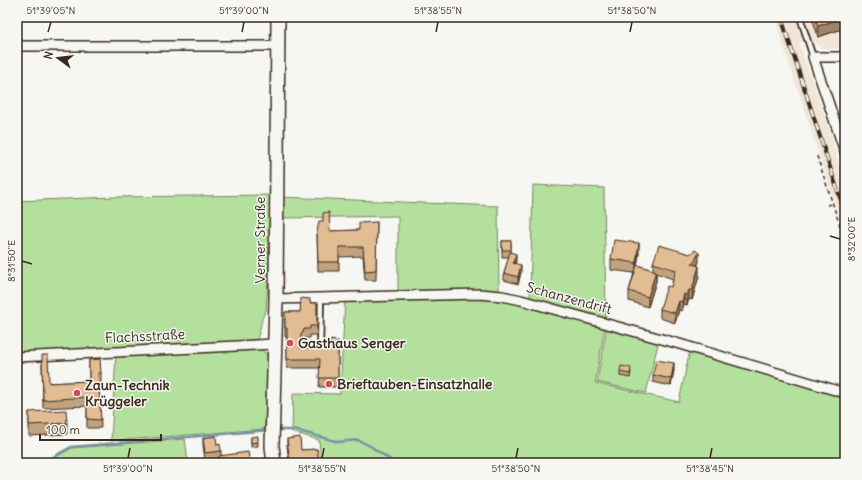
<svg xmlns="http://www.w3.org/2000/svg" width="862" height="480" viewBox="0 0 862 480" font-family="Delius,sans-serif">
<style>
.built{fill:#f0e5d6}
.green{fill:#b4e09e;stroke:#78855e}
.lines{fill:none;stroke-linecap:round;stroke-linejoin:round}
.stream{stroke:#7891a4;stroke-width:2.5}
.lane-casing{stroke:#3b2a1e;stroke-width:8}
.street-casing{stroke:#3b2a1e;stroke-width:12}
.secondary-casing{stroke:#3b2a1e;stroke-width:16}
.path{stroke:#3b2a1e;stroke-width:1.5;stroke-dasharray:4 3;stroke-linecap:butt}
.lane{stroke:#f6f6f2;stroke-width:4.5}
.street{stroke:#f6f6f2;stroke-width:9}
.secondary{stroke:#f6f6f2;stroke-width:13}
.rail-casing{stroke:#3b2a1e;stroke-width:4}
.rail{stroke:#f6f6f2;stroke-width:2.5;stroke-dasharray:8;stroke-linecap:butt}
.wall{fill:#c2a37e;stroke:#3b2a1e}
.shaded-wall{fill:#9e8467;stroke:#3b2a1e}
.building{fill:#e2bd93;stroke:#3b2a1e}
.ticks{fill:none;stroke:#3b2a1e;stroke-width:1.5}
.poi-dot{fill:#d1495b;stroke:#f6f6f2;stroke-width:1.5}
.labels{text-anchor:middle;stroke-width:3;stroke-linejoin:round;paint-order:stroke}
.street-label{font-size:14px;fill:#3b2a1e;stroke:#f6f6f2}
.poi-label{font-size:14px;font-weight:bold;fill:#3b2a1e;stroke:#f6f6f2;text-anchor:start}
.neatline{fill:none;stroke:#3b2a1e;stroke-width:1.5}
.ticks-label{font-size:10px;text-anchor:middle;fill:#3b2a1e}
</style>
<rect width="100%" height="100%" fill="#f6f6f2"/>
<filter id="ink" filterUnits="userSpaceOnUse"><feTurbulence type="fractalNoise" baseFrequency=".025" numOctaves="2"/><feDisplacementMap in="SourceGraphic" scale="8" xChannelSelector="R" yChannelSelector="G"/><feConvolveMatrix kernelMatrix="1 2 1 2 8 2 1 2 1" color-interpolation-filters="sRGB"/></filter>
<g filter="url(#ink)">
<!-- built -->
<polygon class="built" points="774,17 845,17 845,50 821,48 811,38 799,43 830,131 845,187 845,234"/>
<!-- green -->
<g class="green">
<polygon points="533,185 604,188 606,320 530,298"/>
<path d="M273 195 266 311C260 318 261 332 256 341L17 353V201L113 197Z"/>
<polygon points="281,197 498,206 499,291 398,293 398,216 281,218"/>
<polygon points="503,298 605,326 595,383 679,402 690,350 845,395 845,463 321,463 319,440 292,432 293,393 340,394 345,299"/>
<polygon points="607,326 659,340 646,393 597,382"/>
<polygon points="257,347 268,355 265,429 111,441 116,354"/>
<polygon points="185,439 188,463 45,463 72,448"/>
</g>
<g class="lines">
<!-- stream -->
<g class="stream">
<polyline points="276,430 295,430 339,442 358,440 370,446 395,463"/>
<polyline points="42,463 71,447 269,430"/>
</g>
<!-- lane casing -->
<g class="lane-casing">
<g id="lane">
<polyline points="800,17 813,57"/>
<polyline points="320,353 321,297"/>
</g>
</g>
<!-- street casing -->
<g class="street-casing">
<g id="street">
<polyline points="17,46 278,46"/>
<polyline points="845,57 813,57 845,152"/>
<polyline points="276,299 479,294 502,296 521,300 676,343 845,393"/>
<polyline points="17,357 275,344"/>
</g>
</g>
<!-- secondary casing -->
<g class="secondary-casing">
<polyline id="secondary" points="274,463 272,446 276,299 278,17"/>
</g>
<!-- path -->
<g class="path">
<polyline points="817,156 845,241"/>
<polyline points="827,205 833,204"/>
</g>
<!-- lane -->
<use href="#lane" class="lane"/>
<!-- street -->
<use href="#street" class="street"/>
<!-- secondary -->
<use href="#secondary" class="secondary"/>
<!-- rail casing -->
<g class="rail-casing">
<polyline id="rail" points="781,17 845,213"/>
</g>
<!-- rail -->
<use href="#rail" class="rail"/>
</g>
<!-- wall -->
<g class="wall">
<polygon points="812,17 845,17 845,28 818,37"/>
<polygon points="377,222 376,280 365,280 363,256 339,257 339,271 318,271 317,232 330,231 359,230"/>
<polygon points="502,241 511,241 511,252 516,261 515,264 521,272 518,284 504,280 504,273 509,257 502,257"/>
<polygon points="639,253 637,265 653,270 653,263 699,262 697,266 699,276 692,300 689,299 687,305 684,304 682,311 679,310 675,323 660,318 660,309 671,287 673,279 656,273 656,281 648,307 629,301 629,291 634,273 611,270 611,259"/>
<polygon points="310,303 317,303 317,335 310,335 310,338 304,338 303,342 301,342 301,348 331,348 338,341 338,387 319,387 320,368 287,368 287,337 285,337 285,312 300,312"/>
<polygon points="845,355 845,375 844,375 843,356"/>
<polygon points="89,360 101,373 101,382 99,382 101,428 87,428 87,406 43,408 42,364 49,383 89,381"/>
<polygon points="674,370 671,386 653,382 653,375"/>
<polygon points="631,371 630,378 620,376 620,372"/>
<polygon points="29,412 67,423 67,434 29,436"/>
<polygon points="251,437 258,442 258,446 251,447"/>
<polygon points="203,438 217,445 221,451 221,455 250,463 219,463 219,458 205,460 203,445"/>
<polygon points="287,439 301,450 317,449 319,463 289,463 287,445"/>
</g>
<!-- shaded-wall -->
<g class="shaded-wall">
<polygon points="845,17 845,28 818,37 818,26"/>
<polygon points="639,243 639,253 636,273 636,263"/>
<polygon points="699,253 699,262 692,274 692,264"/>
<polygon points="516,254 516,261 513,270 513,263"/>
<polygon points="521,265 521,272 518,284 518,277"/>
<polygon points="699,266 699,276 692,300 692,290"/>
<polygon points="656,271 656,281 648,307 648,297"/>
<polygon points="689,290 689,299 687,305 687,295"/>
<polygon points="684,294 684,304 682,311 682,302"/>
<polygon points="679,301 679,310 675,323 675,313"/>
<polygon points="674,363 674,370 671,386 671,379"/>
</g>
<!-- building -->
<g class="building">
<polygon points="815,17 845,17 818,26"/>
<polygon points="329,212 330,231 359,230 359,223 377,222 376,270 365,271 363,247 339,247 339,262 318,262 317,232 319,221 323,221 323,213"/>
<polygon points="614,240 639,243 636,263 611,259"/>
<rect x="502" y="241" width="9" height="9"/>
<polygon points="659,245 690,254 695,250 699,253 692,264 699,266 692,290 689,290 687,295 684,294 682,302 679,301 675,313 660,309 667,286 671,287 676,270 653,263"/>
<polygon points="510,252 516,254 513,263 521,265 518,277 504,273"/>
<polygon points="637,265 656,271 648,297 629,291"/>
<polygon points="301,298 310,299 310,303 317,303 317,326 310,326 310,329 304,329 303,333 301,333 300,348 331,348 331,340 338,341 338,378 319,378 320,359 287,359 287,328 285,328 285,312 300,312"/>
<polygon points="42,355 48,355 49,383 89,381 89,360 100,359 101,373 98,373 101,420 87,419 87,397 43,400"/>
<polygon points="845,355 845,368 844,368 843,356"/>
<polygon points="656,360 674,363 671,379 653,375"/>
<polygon points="621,366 631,368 630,374 620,372"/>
<polygon points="66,410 67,423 29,425 29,412"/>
<polygon points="216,436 217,445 220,444 221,451 205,453 203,438"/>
<polygon points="258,436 258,442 251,443 251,437"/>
<polygon points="300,437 301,450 317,449 319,462 312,463 290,463 287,439"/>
<polygon points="248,452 250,463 219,463 219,456"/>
</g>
</g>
<!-- ticks -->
<path class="ticks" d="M48 32 51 22M242 32 244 22M436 32 438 22M630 32 632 22M830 236 840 239M22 261 32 264M128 458 130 448M322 458 324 448M516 458 518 448M710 458 712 448"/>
<!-- markers -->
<g class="poi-dot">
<circle cx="290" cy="343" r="4"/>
<circle cx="329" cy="384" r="4"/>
<circle cx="77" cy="393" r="4"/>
</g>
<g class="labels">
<!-- street labels -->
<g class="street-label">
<text transform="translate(260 240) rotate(-90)" y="5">Verner Straße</text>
<text transform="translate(569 298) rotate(15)" y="5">Schanzendrift</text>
<text transform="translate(145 336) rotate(-3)" y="5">Flachsstraße</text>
</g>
<!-- poi labels -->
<g class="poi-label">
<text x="298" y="348">Gasthaus Senger</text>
<text x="337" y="389">Brieftauben-Einsatzhalle</text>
<text x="85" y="390">Zaun-Technik<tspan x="85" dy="16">Krüggeler</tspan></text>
</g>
</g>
<!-- margin -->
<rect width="862" height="480" fill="none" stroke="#f6f6f2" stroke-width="44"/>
<!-- north arrow -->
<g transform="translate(58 58) rotate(285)" stroke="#f6f6f2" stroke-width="3" paint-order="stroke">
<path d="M0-3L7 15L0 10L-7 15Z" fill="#3b2a1e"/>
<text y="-6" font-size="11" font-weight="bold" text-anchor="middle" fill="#3b2a1e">N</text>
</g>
<!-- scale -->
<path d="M40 434v6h121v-6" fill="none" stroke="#3b2a1e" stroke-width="2"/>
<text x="46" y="434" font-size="12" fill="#3b2a1e" stroke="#f6f6f2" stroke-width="3" paint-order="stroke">100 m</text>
<rect x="22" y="22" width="818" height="436" class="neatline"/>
<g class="ticks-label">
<text x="51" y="14">51°39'05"N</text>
<text x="244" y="14">51°39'00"N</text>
<text x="438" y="14">51°38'55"N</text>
<text x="632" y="14">51°38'50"N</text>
<text transform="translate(851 239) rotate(-90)" y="4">8°32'00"E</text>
<text transform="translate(11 261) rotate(-90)" y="4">8°31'50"E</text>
<text x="128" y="472">51°39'00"N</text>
<text x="322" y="472">51°38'55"N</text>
<text x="516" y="472">51°38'50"N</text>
<text x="710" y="472">51°38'45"N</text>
</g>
</svg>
